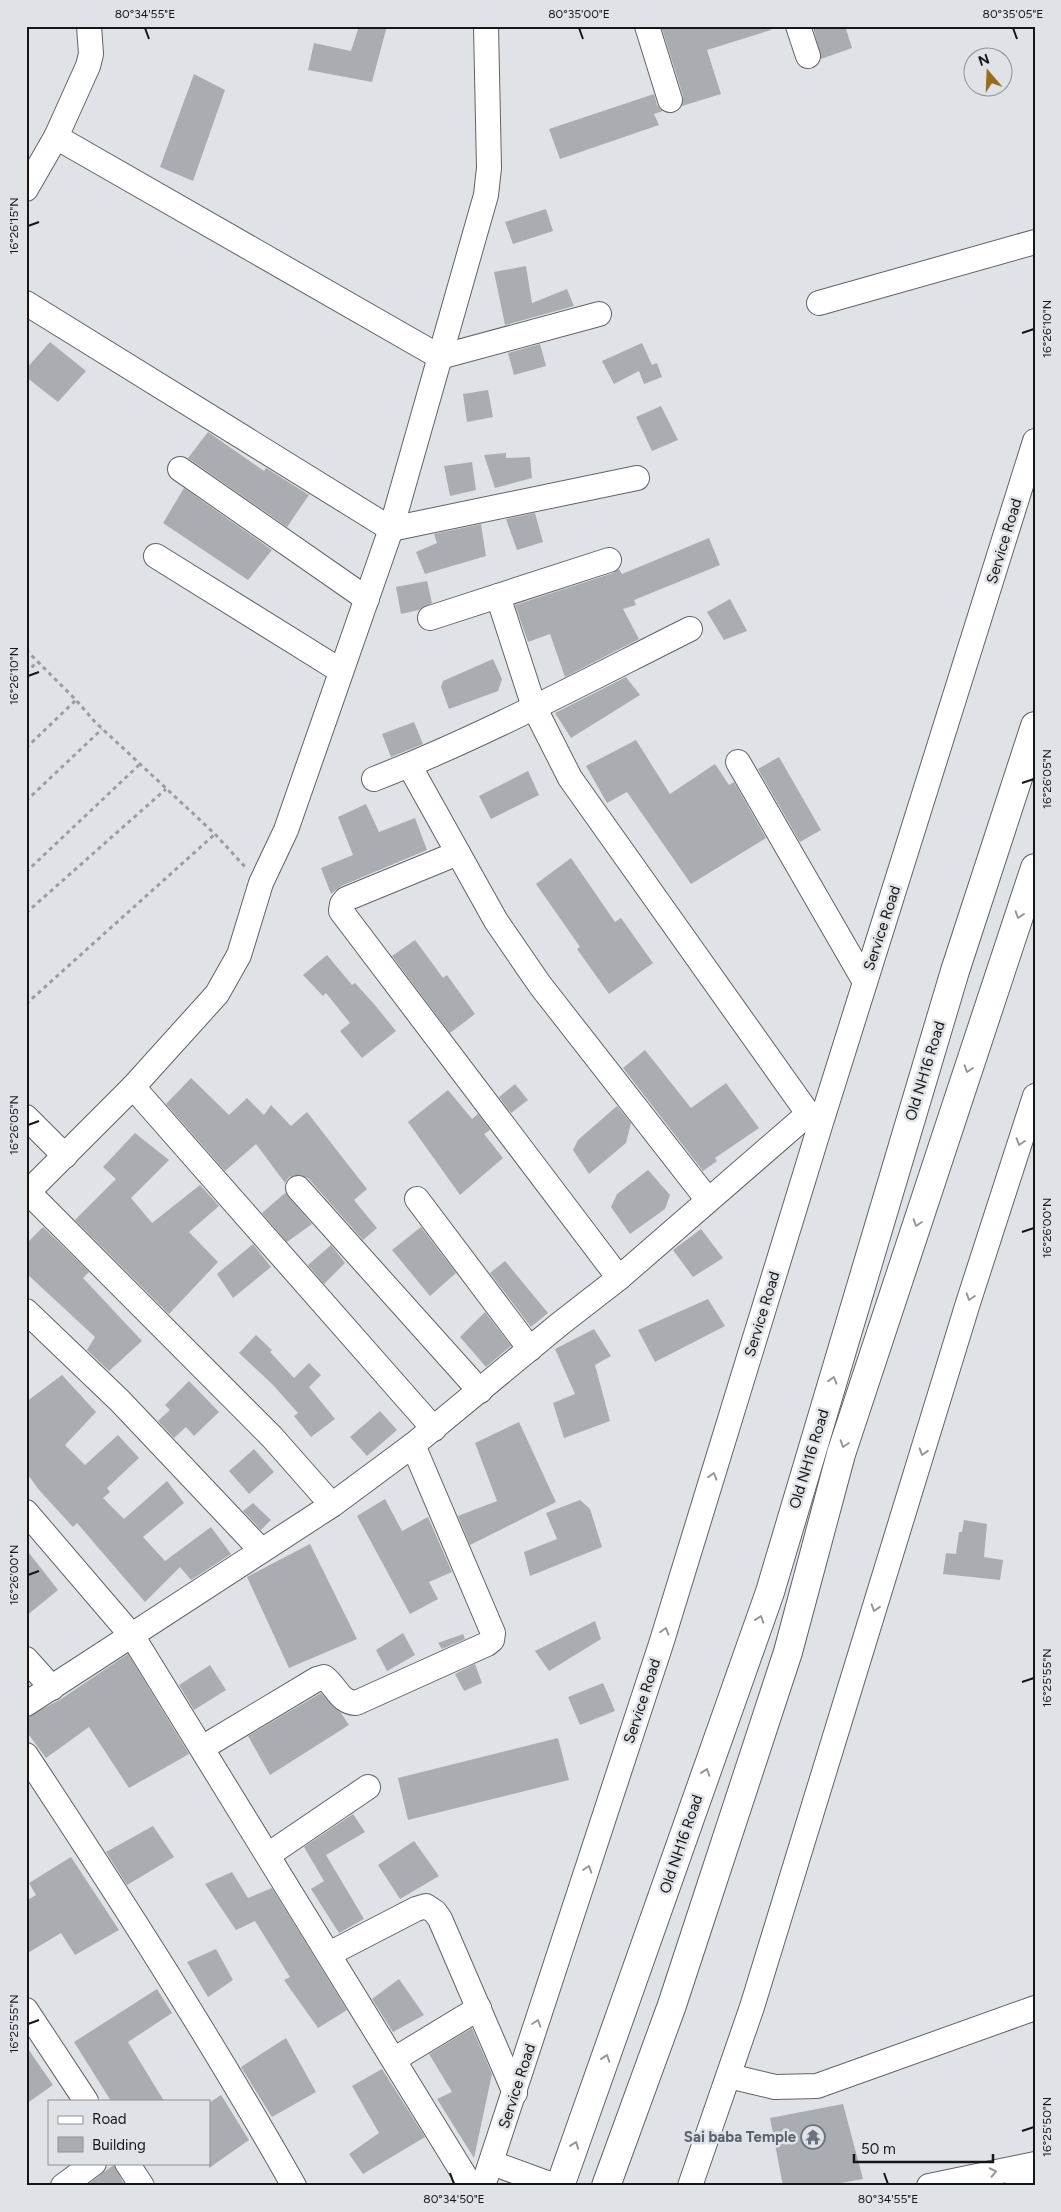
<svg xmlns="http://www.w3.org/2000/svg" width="1061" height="2212" viewBox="0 0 1061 2212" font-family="Figtree,sans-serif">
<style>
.building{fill:#a9adb1}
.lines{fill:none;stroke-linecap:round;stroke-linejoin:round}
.minor-casing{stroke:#606367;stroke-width:26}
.major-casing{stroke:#606367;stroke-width:30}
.path{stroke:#9a9da0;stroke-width:3;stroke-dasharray:4 4;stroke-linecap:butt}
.minor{stroke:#fff;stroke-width:24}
.major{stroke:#fff;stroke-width:28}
.oneway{stroke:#969697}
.ticks{fill:none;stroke:#151618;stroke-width:2}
.labels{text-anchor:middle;stroke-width:5;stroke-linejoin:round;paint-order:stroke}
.street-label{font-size:15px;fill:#151618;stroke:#dfe3e7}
.worship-label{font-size:15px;font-weight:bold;fill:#5b616d;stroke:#dfe3e7;text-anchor:end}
.neatline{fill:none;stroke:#151618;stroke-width:2}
.ticks-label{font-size:12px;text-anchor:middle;fill:#151618}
</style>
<rect width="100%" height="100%" fill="#dfe3e7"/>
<!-- building -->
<g class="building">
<polygon points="359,26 387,26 372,82 308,70 314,43 351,51"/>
<polygon points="670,26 770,26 771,30 707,50 721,94 682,106 683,96 662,29"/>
<polygon points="815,26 845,26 852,48 821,59 813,27"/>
<polygon points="194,74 225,90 193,181 160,167"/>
<polygon points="654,94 657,105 663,111 654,114 659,125 560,159 549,129"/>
<polygon points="546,209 553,231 513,244 505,222"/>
<polygon points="526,266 532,303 567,289 574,306 505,325 494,272"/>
<polygon points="50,342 86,371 58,402 26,377 26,369"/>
<polygon points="642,343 652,365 657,363 662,377 644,384 639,371 614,384 602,361"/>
<polygon points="540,344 546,366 514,375 508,353"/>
<polygon points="488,390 493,417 467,422 463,394"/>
<polygon points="661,406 678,440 652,451 636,417"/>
<polygon points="208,432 264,471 266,468 309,495 287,527 188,458"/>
<polygon points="506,453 506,458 530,457 532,478 495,488 484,455"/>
<polygon points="472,462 476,490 450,496 444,466"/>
<polygon points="184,488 272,550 248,580 163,523"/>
<polygon points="535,513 543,542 517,550 506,519"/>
<polygon points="481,524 486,556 425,574 416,552 437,543 434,534"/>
<polygon points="709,538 720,565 634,600 636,605 623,609 639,639 565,677 550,634 528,642 515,605 613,573 619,569 622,574"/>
<polygon points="427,581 432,603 419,610 401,614 396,587"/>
<polygon points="730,599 747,631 724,640 707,612"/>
<polygon points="493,659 502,679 498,691 449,709 441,687 443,681"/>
<polygon points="626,677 640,695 571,738 555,713"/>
<polygon points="414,722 423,744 391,757 382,734"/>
<polygon points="636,740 670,794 715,764 729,785 734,782 766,838 691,884 627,792 607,803 586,766"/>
<polygon points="779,757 821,830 800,842 758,769"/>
<polygon points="528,771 539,795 491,819 479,796"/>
<polygon points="366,804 379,832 415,818 427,850 341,886 331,894 321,868 353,855 338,817"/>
<polygon points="571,858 615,922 621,918 653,963 609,994 577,949 580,947 536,884"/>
<polygon points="415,940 443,978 447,975 475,1014 450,1033 392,956"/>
<polygon points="327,955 352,985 355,983 374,1004 396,1031 362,1058 340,1031 350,1023 326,993 323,996 303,975"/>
<polygon points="645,1050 691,1108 726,1083 759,1128 715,1158 717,1161 703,1171 623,1068"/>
<polygon points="191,1078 229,1115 247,1098 264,1115 271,1105 291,1126 307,1112 367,1189 354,1200 377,1228 363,1240 308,1178 296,1175 289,1177 285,1183 256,1144 225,1171 166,1104"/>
<polygon points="515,1084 528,1100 511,1113 499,1097"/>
<polygon points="448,1090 472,1119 478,1114 490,1130 484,1134 503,1158 460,1195 408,1122"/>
<polygon points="617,1106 631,1123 626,1143 589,1174 573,1150 578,1140"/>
<polygon points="135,1133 169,1160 131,1198 152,1223 200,1185 219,1206 189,1232 218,1262 169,1314 75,1220 116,1179 103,1167"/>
<polygon points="648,1170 670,1195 665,1209 630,1234 611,1207 617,1194"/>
<polygon points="285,1193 312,1224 287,1242 262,1213"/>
<polygon points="43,1227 89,1272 83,1278 142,1341 109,1371 87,1350 95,1337 26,1273 26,1244"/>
<polygon points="421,1227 456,1273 430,1296 392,1250"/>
<polygon points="701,1229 723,1258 693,1277 673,1250"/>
<polygon points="253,1244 271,1267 233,1298 217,1274"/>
<polygon points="331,1245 345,1263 324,1284 308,1265"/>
<polygon points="505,1261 548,1313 531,1327 490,1273"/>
<polygon points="708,1299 725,1326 655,1362 638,1330"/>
<polygon points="485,1312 511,1346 486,1367 460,1337"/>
<polygon points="594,1329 611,1356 595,1365 610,1421 564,1438 553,1403 575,1394 555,1349"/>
<polygon points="256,1335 272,1350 270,1352 294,1378 309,1363 321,1375 309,1387 335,1419 311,1437 294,1416 298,1413 273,1385 239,1353"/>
<polygon points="62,1375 96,1412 65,1445 85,1465 118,1435 139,1458 107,1488 110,1492 103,1498 124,1519 167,1481 184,1503 143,1537 165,1561 211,1527 231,1554 191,1580 180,1567 145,1602 77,1523 73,1527 39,1490 26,1472 26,1402"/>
<polygon points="189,1381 219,1412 194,1436 186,1427 174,1438 158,1421 170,1410 165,1405"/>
<polygon points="380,1411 397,1430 367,1456 350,1437"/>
<polygon points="519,1422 556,1502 470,1545 458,1516 497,1501 475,1443"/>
<polygon points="254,1449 274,1472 249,1494 229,1471"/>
<polygon points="385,1499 402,1531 428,1517 452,1572 429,1582 438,1599 410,1614 357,1516"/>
<polygon points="580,1500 590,1509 602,1547 530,1576 524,1552 557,1539 546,1513"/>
<polygon points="253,1503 271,1520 261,1530 243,1511"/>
<polygon points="964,1520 987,1524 984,1557 1003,1560 1000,1580 943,1574 946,1553 956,1554 959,1532 962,1532"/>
<polygon points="310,1544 357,1639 289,1668 247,1577"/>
<polygon points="26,1549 58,1590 26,1616"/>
<polygon points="595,1621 601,1639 549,1671 535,1651"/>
<polygon points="403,1633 415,1655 387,1671 376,1650"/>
<polygon points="463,1634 465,1639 442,1649 438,1643"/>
<polygon points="128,1654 189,1754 129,1788 89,1727 46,1758 26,1731 26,1718 61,1699"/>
<polygon points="475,1664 482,1683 464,1691 455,1674"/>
<polygon points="210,1665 226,1690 194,1710 179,1685"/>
<polygon points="603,1683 615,1711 580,1725 568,1697"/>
<polygon points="321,1693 332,1706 341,1713 349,1725 270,1775 248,1736"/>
<polygon points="558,1738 569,1780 408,1820 398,1778"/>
<polygon points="353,1814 365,1832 326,1855 364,1919 339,1933 311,1889 324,1881 304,1847"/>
<polygon points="153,1826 174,1857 127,1885 106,1852"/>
<polygon points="414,1841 439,1876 400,1899 378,1865"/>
<polygon points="71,1857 119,1930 75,1955 61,1933 26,1954 26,1901 36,1895 29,1883"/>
<polygon points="232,1872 248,1898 272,1888 347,2010 318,2028 284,1980 290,1977 255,1921 236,1930 205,1884"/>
<polygon points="216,1949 233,1980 208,1997 187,1962"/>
<polygon points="399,1979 424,2015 393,2032 372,1999"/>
<polygon points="157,1989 172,2013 128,2042 164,2101 111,2101 74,2042"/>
<polygon points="472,2028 492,2074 474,2158 437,2099 452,2092 429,2054"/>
<polygon points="286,2038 316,2092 272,2117 241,2067"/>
<polygon points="26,2046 53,2085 26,2104"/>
<polygon points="382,2069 425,2137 363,2174 349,2154 379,2133 352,2086"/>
<polygon points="221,2095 249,2140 209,2168 209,2103"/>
<polygon points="843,2104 863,2179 825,2186 783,2186 770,2118"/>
<polygon points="114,2165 125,2186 86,2186 104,2172"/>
</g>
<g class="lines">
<!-- minor casing -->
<g class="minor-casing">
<g id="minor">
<polyline points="647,26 670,100"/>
<polyline points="798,26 808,56"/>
<polyline points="56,137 440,357 599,314"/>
<polyline points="26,189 56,137 88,66 91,54 89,26"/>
<polyline points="26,303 391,529 637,478"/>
<polyline points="819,303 1035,242"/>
<polyline points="180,469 367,599"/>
<polyline points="156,556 341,671"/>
<polyline points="498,596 534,707 570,778 817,1126"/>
<polyline points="430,618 609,560"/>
<polyline points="738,762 865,982"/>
<polyline points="409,765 496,921 540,985 708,1200"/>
<path d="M374 779C482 737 586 681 690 629"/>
<polyline points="458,853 346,899 342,904 341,911 619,1278"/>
<polyline points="133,1087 434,1429"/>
<polyline points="26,1117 65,1156"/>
<polyline points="298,1188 480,1391"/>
<polyline points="28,1192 272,1437 332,1505"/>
<polyline points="26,1194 133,1087 217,994 239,955 261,883 286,830 391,529 486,195 489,168 486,26"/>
<polyline points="417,1199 530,1349"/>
<polyline points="26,1311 120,1401 261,1550"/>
<polyline points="26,1512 133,1637 471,2186"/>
<polyline points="26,1659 52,1688"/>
<polyline points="26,1704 332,1505 413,1445 561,1323 619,1278 808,1114"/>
<path d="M202 1748 317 1679 324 1677C337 1687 339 1702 356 1703L487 1644 492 1640 493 1633 413 1445"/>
<path d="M26 1755C119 1896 211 2039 294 2186"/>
<polyline points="268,1855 368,1787"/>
<polyline points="329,1954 416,1909 426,1906 435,1912 440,1919 515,2093"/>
<polyline points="26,2010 86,2101"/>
<polyline points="395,2059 479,2008"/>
<polyline points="729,2076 775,2087 817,2086 1035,2008"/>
<polyline points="127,2163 142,2186"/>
<polyline points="492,2163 555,2186"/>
<polyline points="63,2186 94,2163"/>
<polyline points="483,2186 661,1644 819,1129 1035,441"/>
<polyline points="690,2186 752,2007 968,1303 1035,1096"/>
<polyline points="929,2186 1035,2164"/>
<polyline points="1017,2186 1035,2182"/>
</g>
</g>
<!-- major casing -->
<g class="major-casing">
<g id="major">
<polyline points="560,2186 770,1592 955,971 1035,726"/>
<polyline points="606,2186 672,2005 788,1652 841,1454 1035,868"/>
</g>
</g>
<!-- path -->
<g class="path">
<polyline points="26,650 76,700 95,722 215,834 246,868"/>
<polyline points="26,673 37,662"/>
<polyline points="26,748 76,700"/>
<polyline points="26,801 102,729"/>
<polyline points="26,872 139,765"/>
<polyline points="26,913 166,789"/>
<polyline points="26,1004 215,834"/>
</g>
<!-- minor -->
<use href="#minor" class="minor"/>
<!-- major -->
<use href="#major" class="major"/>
</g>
<!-- one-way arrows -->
<defs><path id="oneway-chevron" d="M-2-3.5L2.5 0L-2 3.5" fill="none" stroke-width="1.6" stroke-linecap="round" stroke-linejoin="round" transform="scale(1.25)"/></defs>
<g class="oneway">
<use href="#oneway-chevron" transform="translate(1019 915) rotate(108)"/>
<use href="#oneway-chevron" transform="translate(968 1069) rotate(108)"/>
<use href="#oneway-chevron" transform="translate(1020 1142) rotate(108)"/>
<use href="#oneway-chevron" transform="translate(917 1223) rotate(108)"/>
<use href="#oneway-chevron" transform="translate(970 1297) rotate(108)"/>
<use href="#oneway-chevron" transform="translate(833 1380) rotate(-73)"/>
<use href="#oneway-chevron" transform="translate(844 1444) rotate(108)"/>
<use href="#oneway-chevron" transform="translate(923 1452) rotate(107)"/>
<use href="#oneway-chevron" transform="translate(713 1476) rotate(-73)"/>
<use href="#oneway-chevron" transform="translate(875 1608) rotate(107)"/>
<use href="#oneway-chevron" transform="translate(760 1619) rotate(-71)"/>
<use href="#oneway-chevron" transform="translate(665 1631) rotate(-73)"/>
<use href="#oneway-chevron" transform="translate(706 1772) rotate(-71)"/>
<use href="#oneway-chevron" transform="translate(588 1869) rotate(-72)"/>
<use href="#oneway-chevron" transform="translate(537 2023) rotate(-72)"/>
<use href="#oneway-chevron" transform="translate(606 2058) rotate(-71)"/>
<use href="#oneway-chevron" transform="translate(575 2145) rotate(-70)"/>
<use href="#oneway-chevron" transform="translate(993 2172) rotate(-12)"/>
</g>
<!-- ticks -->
<path class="ticks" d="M145 28 149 39M579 28 583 39M1013 28 1017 39M28 226 39 222M1022 333 1034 329M28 676 39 672M1022 783 1034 779M28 1125 39 1121M1022 1232 1034 1228M28 1575 39 1571M1022 1682 1034 1678M28 2024 39 2020M1022 2131 1034 2127M450 2173 454 2184M884 2173 888 2184"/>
<!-- icons -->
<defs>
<g id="temple-ring" transform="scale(1.25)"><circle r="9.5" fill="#dfe3e7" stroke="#6b7280" stroke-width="1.5"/><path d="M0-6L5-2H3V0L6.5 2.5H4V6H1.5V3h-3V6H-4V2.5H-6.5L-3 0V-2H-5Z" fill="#6b7280"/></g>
</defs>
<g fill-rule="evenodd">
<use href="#temple-ring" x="813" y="2137"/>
</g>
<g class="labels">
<!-- street labels -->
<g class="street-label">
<text transform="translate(1004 541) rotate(-73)" y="5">Service Road</text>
<text transform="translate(882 928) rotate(-72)" y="5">Service Road</text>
<text transform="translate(925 1071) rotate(-73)" y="5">Old NH16 Road</text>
<text transform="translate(762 1314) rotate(-73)" y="5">Service Road</text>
<text transform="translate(809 1459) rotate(-73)" y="5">Old NH16 Road</text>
<text transform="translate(642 1701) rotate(-72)" y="5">Service Road</text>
<text transform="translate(681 1844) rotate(-71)" y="5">Old NH16 Road</text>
<text transform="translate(517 2086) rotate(-72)" y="5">Service Road</text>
</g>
<!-- worship labels -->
<g class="worship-label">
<text x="796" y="2142">Sai baba Temple</text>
</g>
</g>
<!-- border -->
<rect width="1061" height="2212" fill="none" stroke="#dfe3e7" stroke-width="55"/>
<!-- legend -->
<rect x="48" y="2100" width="162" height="65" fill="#dfe3e7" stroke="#8e9194"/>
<rect x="58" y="2116" width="25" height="8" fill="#ffffff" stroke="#8e9194"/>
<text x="92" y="2124" font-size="15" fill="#151618">Road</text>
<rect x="58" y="2137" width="25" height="15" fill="#a9adb1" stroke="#8e9194"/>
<text x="92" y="2150" font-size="15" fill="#151618">Building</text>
<!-- north arrow -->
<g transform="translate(988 72) rotate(341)"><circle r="24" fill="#dfe3e7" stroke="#8e9194"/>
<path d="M0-4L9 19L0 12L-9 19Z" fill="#996d1b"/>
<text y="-8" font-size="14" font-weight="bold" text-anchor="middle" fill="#151618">N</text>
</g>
<!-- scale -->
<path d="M854 2154v8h139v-8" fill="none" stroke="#151618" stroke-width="2.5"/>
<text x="861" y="2154" font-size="15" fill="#151618" stroke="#dfe3e7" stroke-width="4" paint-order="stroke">50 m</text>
<rect x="28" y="28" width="1006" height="2156" class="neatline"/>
<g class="ticks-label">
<text x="145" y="18">80°34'55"E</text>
<text x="579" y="18">80°35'00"E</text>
<text x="1013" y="18">80°35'05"E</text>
<text transform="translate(14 226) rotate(-90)" y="4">16°26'15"N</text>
<text transform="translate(1047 329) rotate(-90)" y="4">16°26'10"N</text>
<text transform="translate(14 676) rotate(-90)" y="4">16°26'10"N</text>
<text transform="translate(1047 779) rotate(-90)" y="4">16°26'05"N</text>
<text transform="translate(14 1125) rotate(-90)" y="4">16°26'05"N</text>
<text transform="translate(1047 1228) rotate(-90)" y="4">16°26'00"N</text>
<text transform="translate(14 1575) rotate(-90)" y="4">16°26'00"N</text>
<text transform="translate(1047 1678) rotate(-90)" y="4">16°25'55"N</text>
<text transform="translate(14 2024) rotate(-90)" y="4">16°25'55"N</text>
<text transform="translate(1047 2127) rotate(-90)" y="4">16°25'50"N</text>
<text x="454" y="2203">80°34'50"E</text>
<text x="888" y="2203">80°34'55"E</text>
</g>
</svg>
